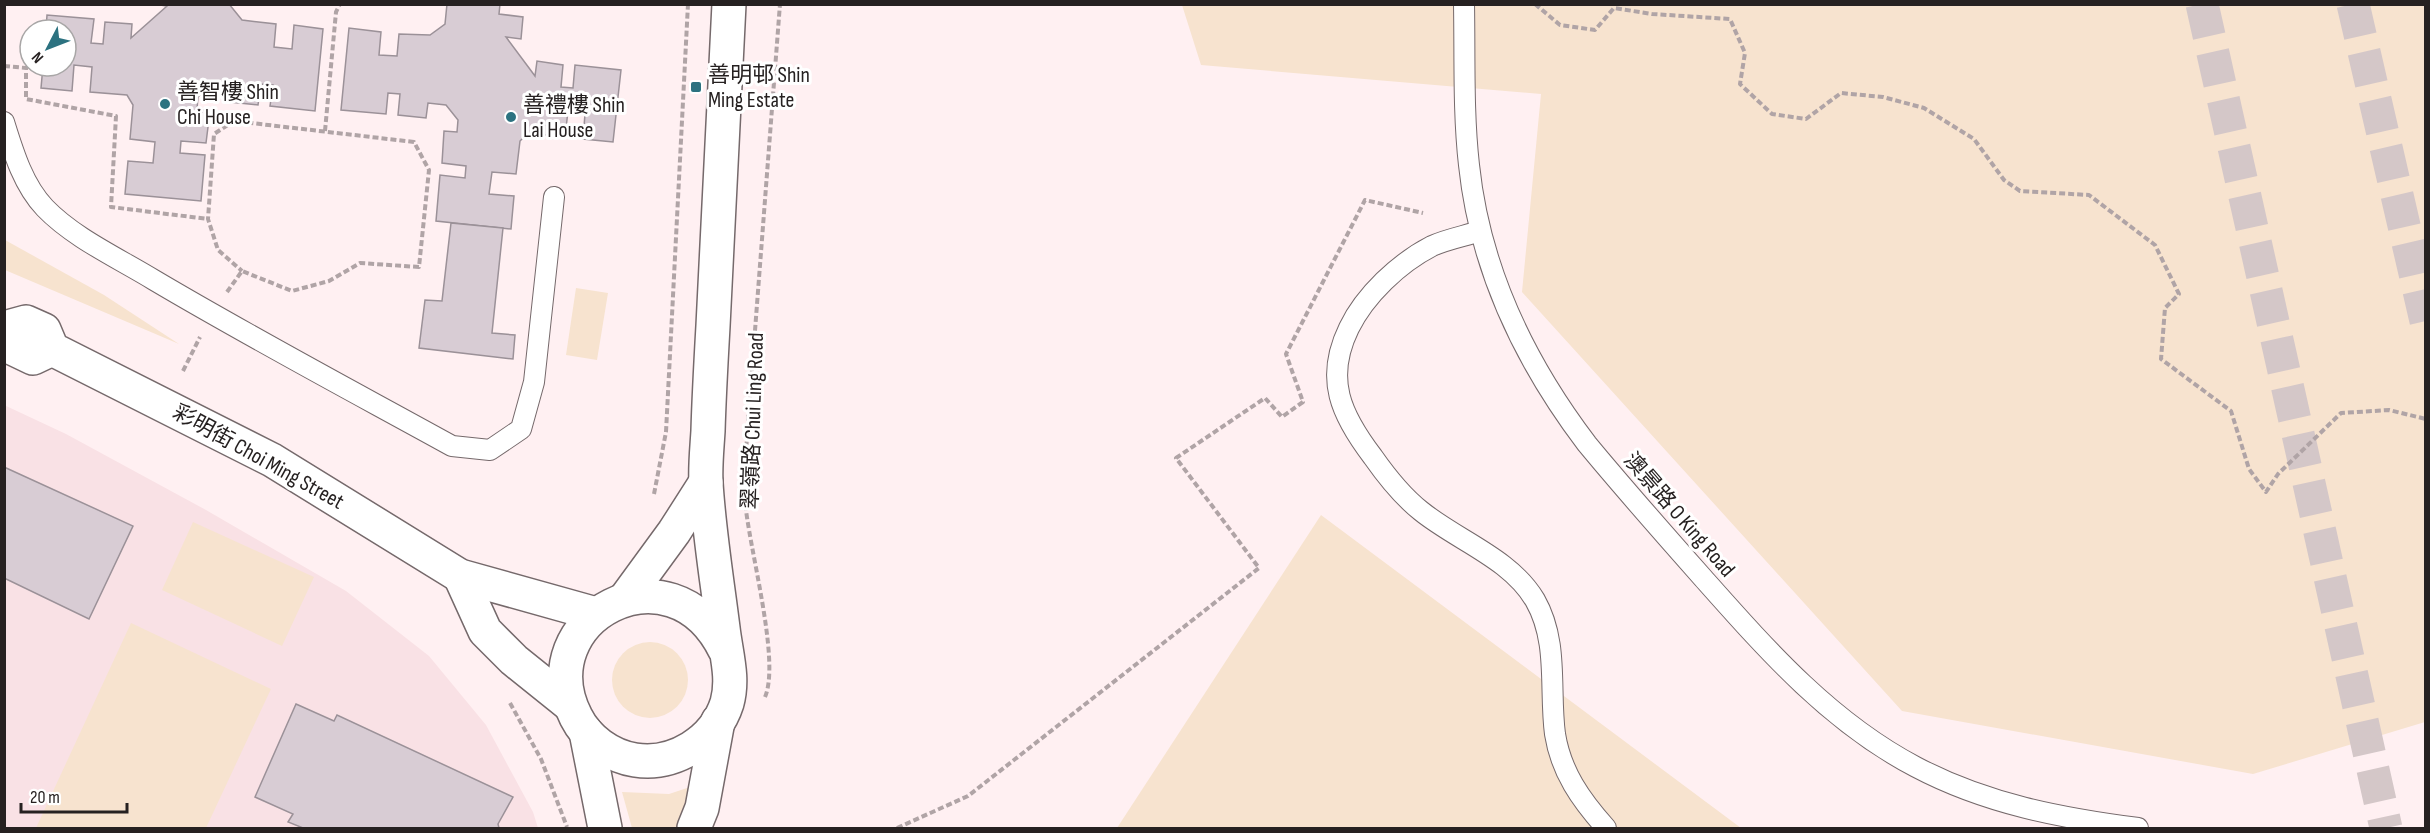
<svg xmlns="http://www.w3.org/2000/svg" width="2430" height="833" viewBox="0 0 2430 833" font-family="'Sofia Sans Condensed','Noto Sans TC',sans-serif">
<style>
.built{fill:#f9e1e5}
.green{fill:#f7e3cf}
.building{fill:#d8ccd4;stroke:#9b9198;stroke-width:1.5}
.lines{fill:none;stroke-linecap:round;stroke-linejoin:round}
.trunk-tunnel{stroke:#d4c7c8;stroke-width:33;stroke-dasharray:33 16;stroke-linecap:butt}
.service-casing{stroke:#75696b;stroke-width:22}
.minor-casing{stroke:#75696b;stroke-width:36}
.path{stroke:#b0a4a6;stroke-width:4;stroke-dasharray:6 3;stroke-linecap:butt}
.service{stroke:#fff;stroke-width:20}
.minor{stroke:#fff;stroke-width:33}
.poi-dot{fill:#2c7280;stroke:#fff;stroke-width:2}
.labels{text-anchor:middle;stroke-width:6;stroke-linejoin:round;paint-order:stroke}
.poi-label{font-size:22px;fill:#262121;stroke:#fff;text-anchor:start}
.street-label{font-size:22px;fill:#262121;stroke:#fff}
</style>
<rect width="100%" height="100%" fill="#fff0f2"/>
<!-- built -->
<polygon class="built" points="4,405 66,434 206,510 346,591 429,656 486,725 533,812 538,828 5,828"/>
<!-- green -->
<g class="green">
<polygon points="1182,5 2425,5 2425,722 2253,774 1902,711 1522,292 1541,94 1201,65"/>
<polygon points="5,240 104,295 179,344 5,270"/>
<polygon points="576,288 608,293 597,360 566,355"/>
<polygon points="1321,515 1741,828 1117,828"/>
<polygon points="193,522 314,577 282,646 162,590"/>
<polygon points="131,623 271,689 206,828 36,828"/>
<circle cx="650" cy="680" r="38"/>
<polygon points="693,786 678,828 632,828 622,792 669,794"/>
</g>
<!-- building -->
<g class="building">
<polygon points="153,4 229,4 242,20 276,24 274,47 292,49 294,25 323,29 315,111 270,106 273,85 261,84 258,105 230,102 231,87 212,85 198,97 197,109 210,111 206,143 181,141 180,153 205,155 201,201 125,194 128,161 153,163 155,142 130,139 133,105 127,95 90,92 92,67 74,65 72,91 41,88 43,66 66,66 66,30 46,30 47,15 94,19 91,43 103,44 105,22 132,24 131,38 167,6"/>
<polygon points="447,4 500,4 499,14 523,17 521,39 506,37 535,76 537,61 563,65 561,87 573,88 575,65 621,70 613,142 583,139 585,114 568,111 565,137 528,133 520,141 516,174 492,172 489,194 514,196 511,229 436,221 440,175 465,178 466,166 442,163 444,131 457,132 458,120 446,105 428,103 426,118 398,115 400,94 388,93 386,114 341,110 349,28 381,32 379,55 397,56 399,34 430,35 445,24"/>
<polygon points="451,223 503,228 492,333 515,335 513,359 419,348 425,300 442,301"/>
<polygon points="4,467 133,526 89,619 4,578"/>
<polygon points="296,704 334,721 337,715 513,797 498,824 499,828 303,828 288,822 293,814 255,797"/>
</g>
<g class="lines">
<!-- trunk-tunnel -->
<g class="trunk-tunnel">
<polyline points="2202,4 2386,828"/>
<polyline points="2353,4 2426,321"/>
</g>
<!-- service casing -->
<g class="service-casing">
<g id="service">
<path d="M1464 4C1465 58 1463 112 1469 165 1480 270 1524 361 1587 444 1625 490 1664 534 1703 578 1767 650 1830 722 1916 767 1986 804 2061 818 2138 828"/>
<path d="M4 122C13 151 23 185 45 208 74 238 118 258 154 280 252 338 352 391 452 446L490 450 521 429 534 382 554 197"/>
<path d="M1480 231C1465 236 1447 239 1432 246 1399 263 1365 295 1349 328 1324 379 1341 415 1373 457 1387 477 1402 496 1421 511 1458 541 1510 558 1535 600 1559 642 1549 689 1555 734 1561 772 1581 800 1606 828"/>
</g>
</g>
<!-- minor casing -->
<g class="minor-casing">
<g id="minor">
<polyline points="4,328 26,322 44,330 52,349 272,460 460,576 596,614"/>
<polyline points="4,331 10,347 33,358 52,349"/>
<polyline points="460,576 485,631 514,660 570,705"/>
<polyline points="625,599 674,532 706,482"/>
<path d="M725 650C671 540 526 619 576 717 587 739 610 756 635 760 674 766 715 741 727 703 734 678 726 654 723 628 717 580 709 532 706 483 705 466 707 448 708 431 709 396 711 361 713 326 718 219 723 112 729 4"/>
<polyline points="586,732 605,828"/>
<polyline points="694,828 702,808 718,721"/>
</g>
</g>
<!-- path -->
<g class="path">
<polyline points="1535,4 1560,25 1595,30 1614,8 1652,14 1730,19 1745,53 1740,84 1772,114 1806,119 1841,93 1883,97 1924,108 1974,139 2004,180 2020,191 2089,195 2155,245 2179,294 2165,308 2161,359 2231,411 2249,469 2266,492 2278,474 2341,413 2389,410 2426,419"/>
<polyline points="4,66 26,68 26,99 116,116 111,207 208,219"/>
<polyline points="325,131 336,12 340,4"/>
<polyline points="227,292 242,271 292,291 329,281 360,263 419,267 429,170 414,142 234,121 214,134 208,219 218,250 242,271"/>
<polyline points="183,371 200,337"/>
<polyline points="654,494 666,432 688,4"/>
<path d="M765 697C781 660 748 545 745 500 744 479 746 457 747 435L780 4"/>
<polyline points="510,703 541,759 567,827"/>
<polyline points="897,828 968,796 1259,568 1176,458 1265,398 1282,417 1303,402 1286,354 1365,200 1423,213"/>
</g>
<!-- service -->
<use href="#service" class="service"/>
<!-- minor -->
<use href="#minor" class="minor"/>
</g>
<!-- markers -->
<g class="poi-dot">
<rect x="690" y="81" width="12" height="12" rx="3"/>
<circle cx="165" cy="104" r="6"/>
<circle cx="511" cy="117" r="6"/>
</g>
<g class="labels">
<!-- poi labels -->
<g class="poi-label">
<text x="708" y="82">善明邨 Shin<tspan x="708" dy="25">Ming Estate</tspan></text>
<text x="177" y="99">善智樓 Shin<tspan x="177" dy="25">Chi House</tspan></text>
<text x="523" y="112">善禮樓 Shin<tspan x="523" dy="25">Lai House</tspan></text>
</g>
<!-- street labels -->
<g class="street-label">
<text transform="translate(752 421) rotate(-88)" y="8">翠嶺路 Chui Ling Road</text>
<text transform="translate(259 456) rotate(29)" y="8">彩明街 Choi Ming Street</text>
<text transform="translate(1680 514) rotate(49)" y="8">澳景路 O King Road</text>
</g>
</g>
<!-- border -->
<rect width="2430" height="833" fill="none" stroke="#262121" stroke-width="12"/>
<!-- north arrow -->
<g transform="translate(48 48) rotate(228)"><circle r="28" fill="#ffffff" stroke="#a8a6a6" stroke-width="1.5"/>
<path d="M0-4.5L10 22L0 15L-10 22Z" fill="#2c7280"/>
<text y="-9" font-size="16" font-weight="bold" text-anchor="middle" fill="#262121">N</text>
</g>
<!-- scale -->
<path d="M21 803v9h106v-9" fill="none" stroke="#262121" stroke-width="3"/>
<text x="30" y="803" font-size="18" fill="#262121" stroke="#ffffff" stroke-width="4.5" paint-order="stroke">20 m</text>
</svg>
